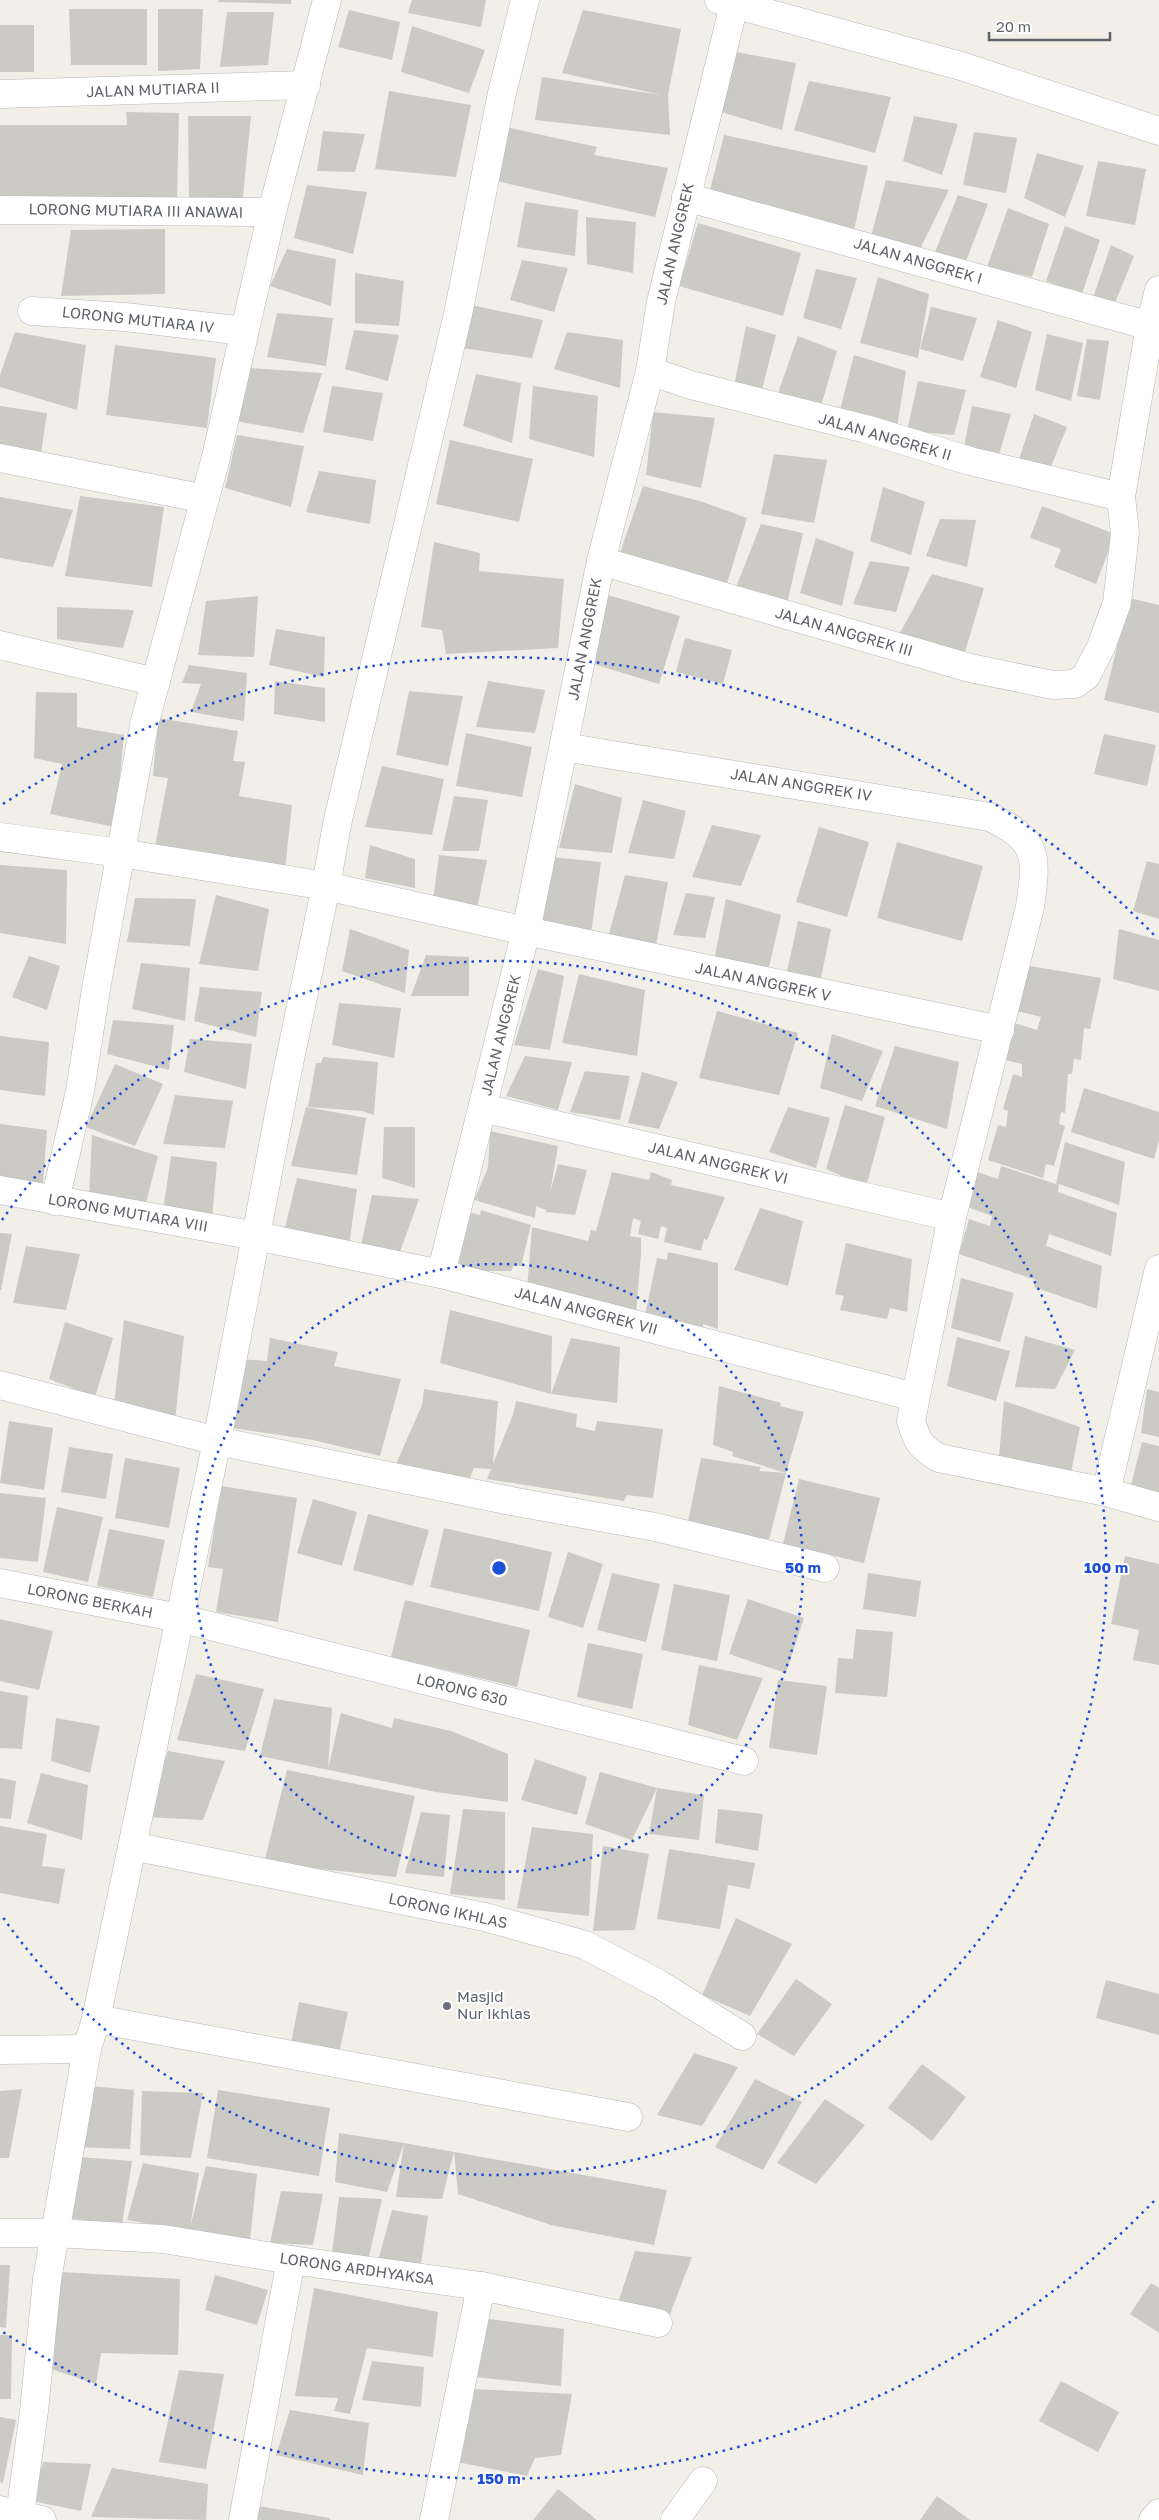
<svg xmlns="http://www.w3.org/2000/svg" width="1159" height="2520" viewBox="0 0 1159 2520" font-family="'Golos Text',sans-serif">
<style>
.building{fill:#cccac5}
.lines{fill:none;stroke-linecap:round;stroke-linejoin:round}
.minor-casing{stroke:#b5b8bc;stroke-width:29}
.minor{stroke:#fff;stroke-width:28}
.ring{fill:none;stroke:#1d4ed8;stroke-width:2.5;stroke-dasharray:2.5 5}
.worship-dot{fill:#6b7280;stroke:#fff;stroke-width:2}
.labels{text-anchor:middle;stroke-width:4;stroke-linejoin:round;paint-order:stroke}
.street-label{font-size:15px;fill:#5f6368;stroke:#fff}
.worship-label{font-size:15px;fill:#5b616d;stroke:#fff;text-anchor:start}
.centre{fill:#1d4ed8;stroke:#fff;stroke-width:2.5}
.ring-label{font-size:15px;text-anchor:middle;font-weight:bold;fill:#1d4ed8;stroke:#fff;stroke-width:4;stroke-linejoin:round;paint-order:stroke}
</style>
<rect width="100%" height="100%" fill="#f1efe8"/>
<!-- building -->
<g class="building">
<polygon points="219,0 291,0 291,4 218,2"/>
<polygon points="412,0 486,0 481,27 408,13"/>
<polygon points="69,9 147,9 147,65 71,65"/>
<polygon points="158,9 203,9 200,69 158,71"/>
<polygon points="349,10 400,22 392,60 338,47"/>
<polygon points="583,10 681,29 668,95 670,135 535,120 542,77 662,95 562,73"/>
<polygon points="227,12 274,12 268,65 220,67"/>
<rect x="0" y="25" width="34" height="47"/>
<polygon points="412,26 485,50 469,93 401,72"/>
<polygon points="736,52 796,63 782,130 717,111"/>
<polygon points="809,81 891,97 875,153 794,130"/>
<polygon points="389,91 471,105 456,177 375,169"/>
<polygon points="126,112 179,113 177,200 0,200 0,125 127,125"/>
<polygon points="188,116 251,116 242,206 189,200"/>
<polygon points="914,116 958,124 942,175 903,161"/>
<polygon points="506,127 597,147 594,155 668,168 655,217 492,180"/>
<polygon points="323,131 365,134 355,172 317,171"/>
<polygon points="974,132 1017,138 1006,193 963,185"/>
<polygon points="724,135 868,166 854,230 708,198"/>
<polygon points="1037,153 1084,166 1065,217 1024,198"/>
<polygon points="1098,161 1146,169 1135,225 1086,216"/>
<polygon points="886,180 949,190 920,249 870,240"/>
<polygon points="307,185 367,192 353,254 294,238"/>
<polygon points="958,195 988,204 966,261 935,252"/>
<polygon points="525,202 578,210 575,256 517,247"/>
<polygon points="1008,208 1049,224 1032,277 987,267"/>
<polygon points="586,217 636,222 633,273 587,264"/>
<polygon points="698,223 801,253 783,316 679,286"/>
<polygon points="1065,226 1100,240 1082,294 1046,281"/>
<polygon points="165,229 165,294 61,296 71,230"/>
<polygon points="1111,245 1134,256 1115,303 1093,298"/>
<polygon points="287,249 336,259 331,306 270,286"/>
<polygon points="522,260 568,268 554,312 510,300"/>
<polygon points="816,269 857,278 841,329 803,318"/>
<polygon points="355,273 404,281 399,326 355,323"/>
<polygon points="878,277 929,294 918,358 860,343"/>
<polygon points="471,305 543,320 532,358 461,348"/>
<polygon points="931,307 977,318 963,361 920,349"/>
<polygon points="277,313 333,318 326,366 267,357"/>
<polygon points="998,320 1032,332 1016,388 980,377"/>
<polygon points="746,326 776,335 761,393 734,386"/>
<polygon points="354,330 399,335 388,381 345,369"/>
<polygon points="15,332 86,345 77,410 0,387 0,375"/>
<polygon points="567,332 623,340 620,388 554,369"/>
<polygon points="1047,334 1083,343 1071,401 1035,390"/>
<polygon points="798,336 837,351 821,406 777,396"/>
<polygon points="1087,339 1109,341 1100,400 1077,396"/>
<polygon points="115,345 216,358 207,428 106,415"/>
<polygon points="854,355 906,371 896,433 839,414"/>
<polygon points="250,368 322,373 303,433 235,421"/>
<polygon points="476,374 521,383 512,443 463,426"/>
<polygon points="918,381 966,390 954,435 907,431"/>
<polygon points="332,386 383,393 373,441 323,432"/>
<polygon points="533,386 598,396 594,457 529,439"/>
<polygon points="0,406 47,413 38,473 0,466"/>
<polygon points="972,406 1011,414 998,458 964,447"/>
<polygon points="653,412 715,418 701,488 646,475"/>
<polygon points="1034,414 1067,427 1050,469 1019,459"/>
<polygon points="237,435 304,446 291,507 225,488"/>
<polygon points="450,440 533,459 519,522 436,504"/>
<polygon points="774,454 827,460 814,523 761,514"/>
<polygon points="319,471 376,480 370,524 306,512"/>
<polygon points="643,486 703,502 747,518 725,590 620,553"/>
<polygon points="883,487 925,502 911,555 870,541"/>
<polygon points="80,496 164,507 152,587 65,576"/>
<polygon points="0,497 73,510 53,567 0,558"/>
<polygon points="1042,506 1115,534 1096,584 1054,567 1061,549 1030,538"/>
<polygon points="940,519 976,520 967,567 926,556"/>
<polygon points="761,524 803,533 787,604 736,587"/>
<polygon points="816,538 854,552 842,606 800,593"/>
<polygon points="434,542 480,553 479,571 564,579 558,648 446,654 442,630 421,627"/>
<polygon points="870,561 910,567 896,612 853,604"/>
<polygon points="932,574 984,588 965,652 900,633"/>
<polygon points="608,595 680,616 659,684 587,662"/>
<polygon points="258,596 254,657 198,655 206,601"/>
<polygon points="1129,598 1159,605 1159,713 1104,700"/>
<polygon points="57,607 134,610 123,648 57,639"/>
<polygon points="276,629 325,637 324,677 269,665"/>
<polygon points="685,638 732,650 723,684 676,672"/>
<polygon points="189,665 247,673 244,721 191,712 201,684 182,683"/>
<polygon points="275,681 325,688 325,722 274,714"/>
<polygon points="488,681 545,690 535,733 476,727"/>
<polygon points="409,691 463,696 448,766 396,755"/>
<polygon points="36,692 77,693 77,727 124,735 115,827 50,814 62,764 34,758"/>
<polygon points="158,718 238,731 233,761 245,762 239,796 292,805 284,878 155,846 168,778 153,776"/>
<polygon points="466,733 532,747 522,797 456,786"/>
<polygon points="1104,734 1156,745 1147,786 1094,774"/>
<polygon points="382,766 444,779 432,835 365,827"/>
<polygon points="575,784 622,798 612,853 559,848"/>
<polygon points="454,796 488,800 479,851 442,851"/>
<polygon points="643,800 686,811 674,859 628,853"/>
<polygon points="712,825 761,835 741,886 692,877"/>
<polygon points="819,827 869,842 847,917 796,902"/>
<polygon points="897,842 983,866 962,941 877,918"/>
<polygon points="370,845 415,859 415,888 365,878"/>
<polygon points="439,855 487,860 476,913 432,908"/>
<polygon points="552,857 601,862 591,933 536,919"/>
<polygon points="1147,861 1159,864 1159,919 1133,911"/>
<polygon points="0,865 67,870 66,944 0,933"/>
<polygon points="625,875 668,882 656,945 609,934"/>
<polygon points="686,893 715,897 705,938 673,935"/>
<polygon points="216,895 269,909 258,971 199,964"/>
<polygon points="135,898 196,899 190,946 127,942"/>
<polygon points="726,899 781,915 767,976 713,966"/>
<polygon points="798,921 831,929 820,983 786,976"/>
<polygon points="350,929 409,950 405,993 342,971"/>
<polygon points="1119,929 1159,940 1159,991 1113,979"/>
<polygon points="426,955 469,957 469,996 411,996"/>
<polygon points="29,956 60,966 47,1010 12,997"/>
<polygon points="141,963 190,968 185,1021 132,1009"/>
<polygon points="1024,965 1101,978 1090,1029 1084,1028 1081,1060 1074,1059 1072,1074 1068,1074 1065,1113 1061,1112 1059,1124 1065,1126 1054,1166 1046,1164 1043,1178 988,1160 998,1125 1006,1127 1008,1111 1014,1113 1003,1109 1013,1074 1022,1077 1022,1064 1005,1060 1014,1023 1037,1030 1041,1017 1013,1010"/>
<polygon points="538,969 564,976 550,1050 514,1045"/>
<polygon points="579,974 645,990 637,1056 562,1043"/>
<polygon points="200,987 262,992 256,1037 194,1021"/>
<polygon points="339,1003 401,1008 394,1058 332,1045"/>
<polygon points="717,1011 798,1033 779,1095 699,1078"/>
<polygon points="113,1020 174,1025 169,1070 107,1054"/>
<polygon points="832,1034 883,1051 862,1101 820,1088"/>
<polygon points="0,1036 49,1042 45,1096 0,1090"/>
<polygon points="190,1039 252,1044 246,1089 184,1072"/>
<polygon points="895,1046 959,1062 947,1129 875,1106"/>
<polygon points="525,1056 572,1062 558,1110 506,1096"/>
<polygon points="323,1057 378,1062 374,1115 362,1111 308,1107 316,1063 321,1063"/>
<polygon points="115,1064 163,1084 135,1146 86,1127"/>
<polygon points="585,1071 630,1076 620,1120 570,1112"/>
<polygon points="642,1072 678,1082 659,1129 628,1123"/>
<polygon points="1084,1088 1159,1112 1159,1140 1154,1159 1071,1132"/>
<polygon points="175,1095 233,1101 225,1148 163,1144"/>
<polygon points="845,1105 885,1117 866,1187 826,1169"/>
<polygon points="306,1107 366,1118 357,1175 291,1166"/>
<polygon points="788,1107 830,1118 816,1168 769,1152"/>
<polygon points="0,1124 47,1130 43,1184 0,1179"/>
<polygon points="384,1127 415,1127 415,1188 382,1178"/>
<polygon points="490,1131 558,1146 550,1193 558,1164 587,1170 575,1215 546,1212 546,1210 536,1206 535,1218 474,1200 488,1168"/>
<polygon points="92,1135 158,1156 145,1207 89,1196"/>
<polygon points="1065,1142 1125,1162 1119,1205 1059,1184 1058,1192 1117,1213 1111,1256 1049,1234 1046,1246 1102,1266 1097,1309 1034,1287 1036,1280 959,1254 969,1219 990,1226 992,1216 967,1207 977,1172 998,1179 1001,1166 1056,1184"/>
<polygon points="171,1156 217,1162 212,1219 163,1211"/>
<polygon points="612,1172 649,1180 651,1172 672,1180 671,1185 725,1197 707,1240 704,1239 701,1251 664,1242 667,1228 661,1226 658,1239 638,1234 641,1221 633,1218 630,1236 641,1238 641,1254 636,1313 527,1290 532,1227 588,1241 591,1230 596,1231"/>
<polygon points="297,1178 357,1189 349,1245 283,1236"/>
<polygon points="372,1195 419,1199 397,1260 360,1250"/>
<polygon points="760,1208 803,1221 788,1286 734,1270"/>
<polygon points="481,1210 531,1225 521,1266 514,1265 511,1271 454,1271 463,1211 480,1215"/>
<polygon points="0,1233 12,1234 1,1290 0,1290"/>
<polygon points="846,1243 912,1259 907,1312 890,1308 887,1319 840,1310 844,1296 835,1294"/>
<polygon points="26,1246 80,1254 66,1310 13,1303"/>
<polygon points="668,1252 718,1263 718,1329 703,1324 703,1327 645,1315 657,1258 667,1260"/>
<polygon points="961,1278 1014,1293 1000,1342 951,1328"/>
<polygon points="450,1310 552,1336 551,1394 571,1338 620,1347 617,1403 551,1394 440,1363"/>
<polygon points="124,1320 184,1336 175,1421 114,1404"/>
<polygon points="65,1322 113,1338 95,1397 49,1379"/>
<polygon points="1025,1336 1075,1350 1055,1389 1015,1387"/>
<polygon points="957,1337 1010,1351 996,1401 947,1386"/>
<polygon points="270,1338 338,1352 334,1366 401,1379 380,1456 313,1440 232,1428 239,1359 267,1361"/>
<polygon points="719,1386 781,1403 780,1406 804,1412 786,1473 732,1456 733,1452 713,1445"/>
<polygon points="424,1389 498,1401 493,1464 513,1415 516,1401 577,1414 576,1427 595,1431 597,1421 663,1429 653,1498 627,1495 624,1501 487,1479 491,1469 474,1468 469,1480 396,1464 422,1405"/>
<polygon points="1147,1389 1159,1392 1159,1437 1141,1433"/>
<polygon points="1004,1401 1080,1427 1070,1478 999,1456"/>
<polygon points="9,1421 53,1428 44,1490 0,1483"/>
<polygon points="1142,1442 1159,1446 1159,1502 1130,1489"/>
<polygon points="69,1447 113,1454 106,1499 61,1492"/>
<polygon points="125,1458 180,1468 169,1528 115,1518"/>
<polygon points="701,1458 761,1467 759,1471 786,1473 769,1540 738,1532 737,1536 687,1526"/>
<polygon points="799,1479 880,1498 864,1563 783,1544"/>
<polygon points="221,1486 297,1498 278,1622 216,1612 223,1569 208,1567"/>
<polygon points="0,1493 46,1498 38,1562 0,1558"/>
<polygon points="313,1499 357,1512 342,1566 297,1553"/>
<polygon points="57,1507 103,1517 88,1582 43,1572"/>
<polygon points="368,1514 429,1530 413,1586 353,1570"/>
<polygon points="444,1528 552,1552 539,1611 430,1587"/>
<polygon points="109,1529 165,1540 153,1597 97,1586"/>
<polygon points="568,1552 603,1564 583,1628 548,1617"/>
<polygon points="1125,1556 1159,1564 1159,1665 1133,1660 1139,1630 1111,1624"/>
<polygon points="612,1573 660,1584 646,1642 597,1630"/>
<polygon points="868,1573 921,1581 916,1617 863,1609"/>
<polygon points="674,1584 730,1595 717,1661 661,1650"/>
<polygon points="748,1599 804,1618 786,1673 729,1654"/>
<polygon points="405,1600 530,1630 517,1687 391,1657"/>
<polygon points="0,1619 53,1631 39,1690 0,1681"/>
<polygon points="856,1629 893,1632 887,1697 835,1693 838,1658 853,1659"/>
<polygon points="588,1643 643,1654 632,1709 577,1697"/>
<polygon points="699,1665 763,1678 737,1740 688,1725"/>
<polygon points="196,1674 264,1689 245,1751 177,1740"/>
<polygon points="778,1680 827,1686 817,1755 769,1748"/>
<polygon points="0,1691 28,1696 22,1749 0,1748"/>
<polygon points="274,1699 332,1708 328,1769 341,1713 392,1728 394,1718 451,1731 508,1754 508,1802 436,1792 260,1756"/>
<polygon points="56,1718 100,1726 90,1773 51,1761"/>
<polygon points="168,1751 225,1761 203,1820 147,1817"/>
<polygon points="535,1759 587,1777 577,1815 521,1800"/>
<polygon points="287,1770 415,1796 396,1877 264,1863"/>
<polygon points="600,1772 657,1788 632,1840 585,1824"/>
<polygon points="41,1773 88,1785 82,1840 27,1823"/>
<polygon points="0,1778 16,1781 11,1819 0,1818"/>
<polygon points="657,1788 704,1795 699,1840 649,1834"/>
<polygon points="463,1809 505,1812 505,1900 450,1894"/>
<polygon points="718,1809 763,1814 758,1851 715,1843"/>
<polygon points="421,1812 450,1815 444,1877 405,1873"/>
<polygon points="0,1826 47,1834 42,1866 65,1869 59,1904 0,1893"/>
<polygon points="532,1827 593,1834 589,1916 517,1908"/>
<polygon points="603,1846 649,1854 635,1930 593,1931"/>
<polygon points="669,1849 755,1863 750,1889 728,1885 720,1929 657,1919"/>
<polygon points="736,1918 792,1944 750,2016 702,1995"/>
<polygon points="796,1979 832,2004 794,2056 757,2034"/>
<polygon points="1106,1980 1159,1994 1159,2035 1096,2018"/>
<polygon points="299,2002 348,2012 339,2053 291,2043"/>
<polygon points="694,2053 738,2067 702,2126 657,2115"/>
<polygon points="922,2064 966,2097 932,2141 888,2108"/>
<polygon points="755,2079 802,2102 763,2170 715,2147"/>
<polygon points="90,2086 134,2090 130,2149 74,2147"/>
<polygon points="22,2089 9,2158 0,2158 0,2091"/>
<polygon points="218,2090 330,2108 319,2176 207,2158"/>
<polygon points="142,2091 203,2093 191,2158 140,2155"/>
<polygon points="825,2099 865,2125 816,2184 777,2163"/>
<polygon points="339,2133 404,2143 387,2192 335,2182"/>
<polygon points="404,2143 667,2190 654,2245 551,2225 458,2194 454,2152 442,2199 396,2197"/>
<polygon points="79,2157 132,2161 122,2225 60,2217"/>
<polygon points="143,2163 199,2173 190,2227 206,2166 257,2174 250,2241 127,2220"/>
<polygon points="281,2191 323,2194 313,2245 270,2243"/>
<polygon points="339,2197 382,2199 368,2261 332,2253"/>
<polygon points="392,2210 428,2216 421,2264 378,2261"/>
<polygon points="635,2251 692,2257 668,2319 616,2309"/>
<polygon points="0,2265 10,2265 6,2328 0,2327"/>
<polygon points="62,2272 180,2279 178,2355 101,2353 96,2384 51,2369"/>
<polygon points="215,2275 268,2290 257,2325 205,2310"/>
<polygon points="1151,2283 1159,2288 1159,2333 1130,2314"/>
<polygon points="314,2288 438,2312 433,2357 367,2348 350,2414 334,2411 338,2398 295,2396"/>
<polygon points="481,2318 564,2329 561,2386 465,2376"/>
<polygon points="0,2335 12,2335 11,2399 0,2399"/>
<polygon points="372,2361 424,2367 421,2407 362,2400"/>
<polygon points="179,2370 224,2374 206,2469 159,2462"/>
<polygon points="1061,2381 1119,2412 1098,2452 1039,2421"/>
<polygon points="473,2389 572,2394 561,2455 535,2458 527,2476 457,2462"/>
<polygon points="290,2410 369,2423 363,2475 276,2455"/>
<polygon points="0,2417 16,2420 3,2483 0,2482"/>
<polygon points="43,2462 91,2464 81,2511 32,2501"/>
<polygon points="112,2468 208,2484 206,2520 91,2517"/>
<polygon points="558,2489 597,2520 533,2520"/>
<polygon points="937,2496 970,2520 920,2520"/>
<polygon points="252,2505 330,2518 330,2520 249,2520"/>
</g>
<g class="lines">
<!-- minor casing -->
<g class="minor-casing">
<g id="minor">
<polyline points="719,0 961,66 1159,131"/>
<polyline points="0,94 306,85"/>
<polyline points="686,197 1150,326"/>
<polyline points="0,210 272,212"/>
<polyline points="32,311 125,317 244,331"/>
<polyline points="650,371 691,385 866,429 970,461 1121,497"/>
<polyline points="0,458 205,499"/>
<polyline points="601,561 970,668 1053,685 1075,684 1086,676 1101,647 1117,603 1125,533 1121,497 1150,326 1159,290"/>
<polyline points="0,645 156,682"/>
<path d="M564 747 990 817C1039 841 1037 856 1030 907L952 1217 911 1421C917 1441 920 1447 939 1458L1106 1492 1159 1507"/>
<polyline points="0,837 121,853 326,886 526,931 1000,1030"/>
<polyline points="483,1108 952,1217"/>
<polyline points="0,1190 256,1236 441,1274 915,1397"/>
<polyline points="55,1201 80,1091 96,989 144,725 215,461 272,212 327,0"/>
<polyline points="441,1274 526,931 601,561 650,371 661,302 734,5"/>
<polyline points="0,1385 217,1441 511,1501 655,1527 825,1568"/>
<polyline points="1106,1492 1159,1269"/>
<polyline points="0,1583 179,1618 744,1761"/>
<polyline points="132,1846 485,1917 585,1945 659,1984 742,2036"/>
<polyline points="96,2019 628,2117"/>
<polyline points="0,2050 87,2049"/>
<polyline points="0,2233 54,2233 163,2239 291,2260 481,2286 658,2323"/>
<polyline points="0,2510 42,2520"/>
<polyline points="20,2515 34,2411 47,2280 87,2049 96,2019 217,1441 284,1088 326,886 337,824 458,314 502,93 525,0"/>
<polyline points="243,2520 291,2260"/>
<polyline points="434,2520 481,2286"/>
<polyline points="675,2520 703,2481"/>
<polyline points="1153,2520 1159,2513"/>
</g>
</g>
<!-- minor -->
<use href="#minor" class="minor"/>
</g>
<!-- distance rings -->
<g class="ring">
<circle cx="499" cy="1568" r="304"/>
<path d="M2 1220A607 607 0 1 1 2 1916"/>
<path d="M1154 2201A911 911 0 0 1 3 2332M3 804A911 911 0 0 1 1154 935"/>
</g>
<!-- markers -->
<circle class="worship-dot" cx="447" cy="2006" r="5"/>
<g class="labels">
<!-- street labels -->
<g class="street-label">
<text transform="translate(153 90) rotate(-2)" y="5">JALAN MUTIARA II</text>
<text transform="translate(136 211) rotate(1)" y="5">LORONG MUTIARA III ANAWAI</text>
<text transform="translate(675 244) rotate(-77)" y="5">JALAN ANGGREK</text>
<text transform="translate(918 261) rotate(16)" y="5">JALAN ANGGREK I</text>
<text transform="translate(138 320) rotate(6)" y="5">LORONG MUTIARA IV</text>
<text transform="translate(885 437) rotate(16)" y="5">JALAN ANGGREK II</text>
<text transform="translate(844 632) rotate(16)" y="5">JALAN ANGGREK III</text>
<text transform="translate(585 639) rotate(-79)" y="5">JALAN ANGGREK</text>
<text transform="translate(801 785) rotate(9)" y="5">JALAN ANGGREK IV</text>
<text transform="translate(763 982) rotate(12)" y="5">JALAN ANGGREK V</text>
<text transform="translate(501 1035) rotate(-76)" y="5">JALAN ANGGREK</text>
<text transform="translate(718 1163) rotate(13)" y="5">JALAN ANGGREK VI</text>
<text transform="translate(128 1213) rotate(10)" y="5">LORONG MUTIARA VIII</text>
<text transform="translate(586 1311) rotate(15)" y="5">JALAN ANGGREK VII</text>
<text transform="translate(90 1601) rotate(11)" y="5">LORONG BERKAH</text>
<text transform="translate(462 1690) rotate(14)" y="5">LORONG 630</text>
<text transform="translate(448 1911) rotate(12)" y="5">LORONG IKHLAS</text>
<text transform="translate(357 2269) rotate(8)" y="5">LORONG ARDHYAKSA</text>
</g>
<!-- worship labels -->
<g class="worship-label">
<text x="457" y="2002">Masjid<tspan x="457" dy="17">Nur Ikhlas</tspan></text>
</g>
</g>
<circle cx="499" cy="1568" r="8" class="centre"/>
<g class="ring-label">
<text x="803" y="1573">50 m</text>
<text x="1106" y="1573">100 m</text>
<text x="499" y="2484">150 m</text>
</g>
<!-- scale -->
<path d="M989 32v8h121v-8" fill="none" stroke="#5f6368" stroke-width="2.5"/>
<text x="996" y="32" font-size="15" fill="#5f6368" stroke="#ffffff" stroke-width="4" paint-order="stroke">20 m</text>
</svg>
